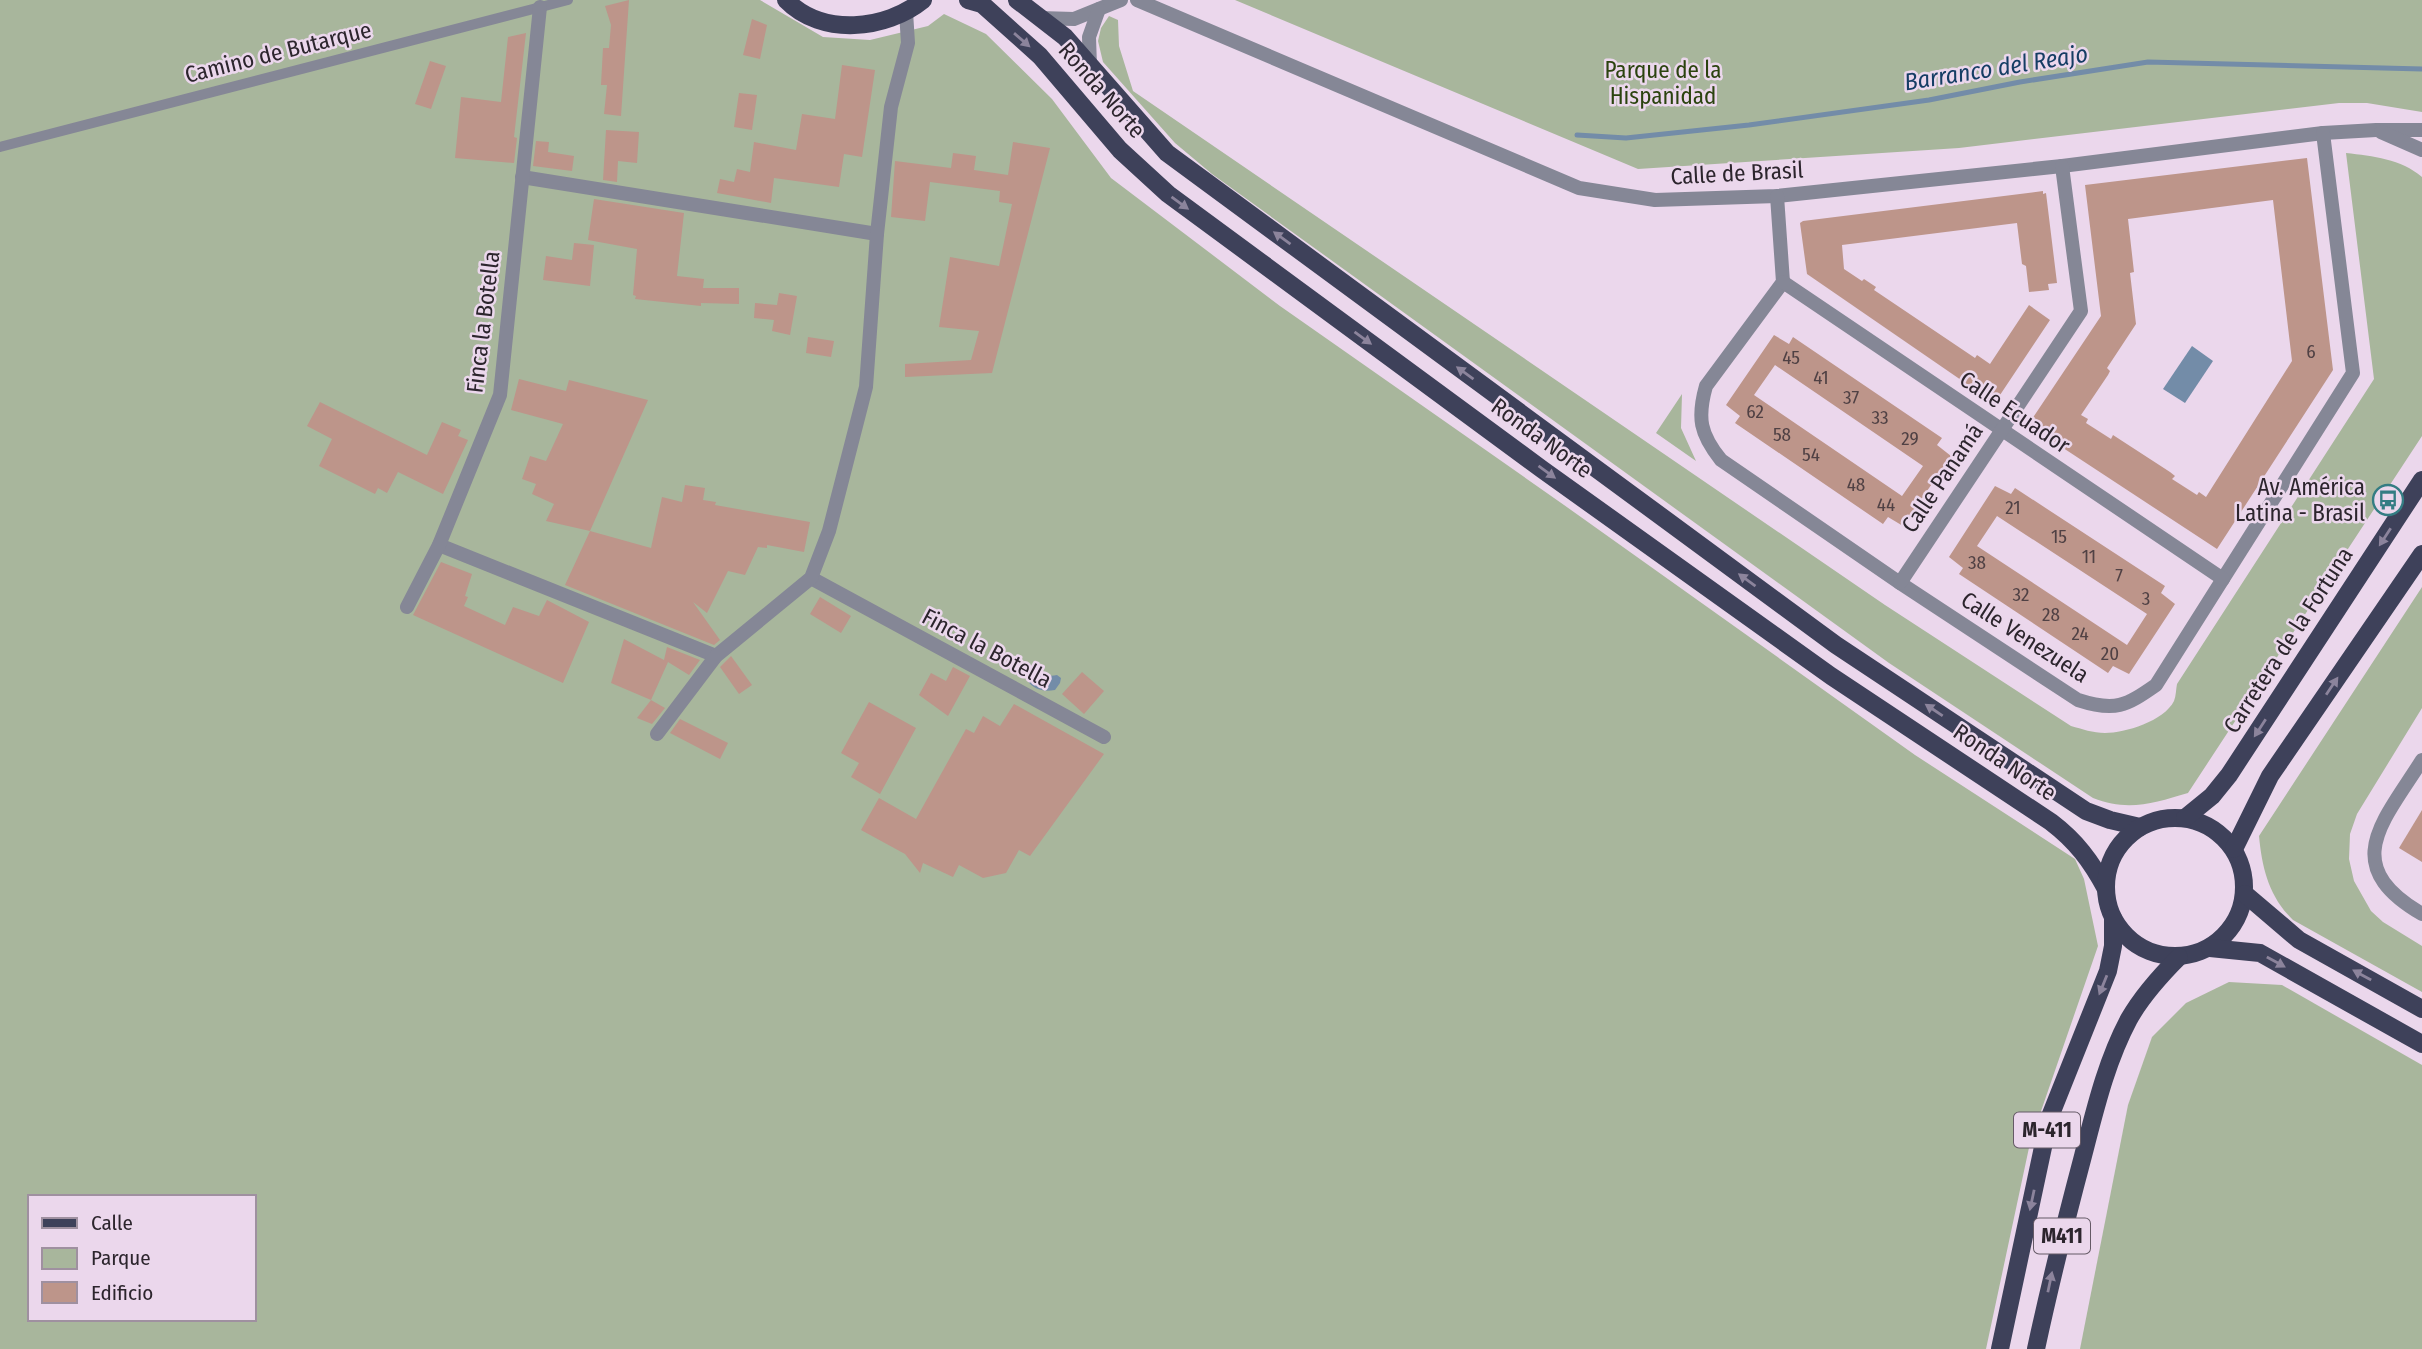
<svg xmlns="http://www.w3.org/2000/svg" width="2422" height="1349" viewBox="0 0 2422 1349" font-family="'Fira Sans Condensed',sans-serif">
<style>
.green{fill:#a8b69c;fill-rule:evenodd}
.water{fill:#738ca8}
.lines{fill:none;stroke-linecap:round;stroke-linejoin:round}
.stream{stroke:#738ca8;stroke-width:5}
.building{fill:#bd958a;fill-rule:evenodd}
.service{stroke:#858796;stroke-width:10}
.minor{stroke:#858796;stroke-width:14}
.primary{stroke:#3e415a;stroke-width:18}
.oneway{fill:#8c849c}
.labels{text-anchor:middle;stroke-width:5;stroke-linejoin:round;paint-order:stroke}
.number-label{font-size:19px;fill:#504144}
.shield{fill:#ebd7ec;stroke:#655a66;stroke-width:2}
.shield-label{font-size:21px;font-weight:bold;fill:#2c252d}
.street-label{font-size:23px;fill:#2c252d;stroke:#ebd7ec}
.park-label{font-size:23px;fill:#2b430f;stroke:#ebd7ec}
.poi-label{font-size:23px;fill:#2c252d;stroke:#ebd7ec;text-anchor:end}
.water-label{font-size:24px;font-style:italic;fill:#153d64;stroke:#ebd7ec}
</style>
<rect width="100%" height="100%" fill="#ebd7ec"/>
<!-- green -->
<g class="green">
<path d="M0 0H760L823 37 870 40 928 26 944 14 986 34 1052 99 1111 178 1280 306 1564 505 1915 755 2075 859 2084 879 2098 946 2030 1143 1986 1349H0ZM30 1197H254V1319H30Z"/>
<polygon points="1235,0 2422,0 2422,112 2367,103 2339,103 1959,148 1638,169"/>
<path d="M1109 16 1118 20 1119 46 1133 91 1885 605 2071 726C2082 729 2093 733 2105 733 2125 733 2164 721 2174 701 2176 696 2176 689 2177 684L2374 379 2346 153C2373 156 2401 159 2422 177V436L2188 793C2154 803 2128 812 2093 798L1889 663 1212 174 1175 143 1103 62 1098 41 1101 28Z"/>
<polygon points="1682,394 1681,428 1696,461 1656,433"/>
<path d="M2422 587V708L2357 814 2350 834 2349 859 2354 881 2371 911 2383 922 2422 946V992L2293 920C2269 897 2262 868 2259 836Z"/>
<polygon points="2229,982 2282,985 2422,1065 2422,1349 2080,1349 2128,1105 2152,1037 2186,1003"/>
</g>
<!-- water -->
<g class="water">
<polygon points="2192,346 2213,361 2185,403 2163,389"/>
<path d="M1037 669C1043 675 1049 677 1057 675L1061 678 1060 683 1055 690C1043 692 1034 690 1027 680L1031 670Z"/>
</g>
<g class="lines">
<!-- stream -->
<polyline class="stream" points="1577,135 1626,138 1749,125 1929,100 2020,82 2148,62 2422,69"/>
</g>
<!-- building -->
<g class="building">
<polygon points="629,0 621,116 604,114 607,85 601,85 603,48 609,48 611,25 605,6"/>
<polygon points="752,19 767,25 760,59 743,55"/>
<polygon points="526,33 514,137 517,138 514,163 455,158 461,97 501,102 508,37"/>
<polygon points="430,61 446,66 431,109 415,104"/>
<polygon points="842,65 875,70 862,157 844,154 839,187 774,178 771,203 717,193 720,179 734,182 737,169 750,172 754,142 796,150 802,114 835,119"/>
<polygon points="739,93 757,95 752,130 734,127"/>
<polygon points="606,130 639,132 637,163 618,161 617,182 603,180"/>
<polygon points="536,141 549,142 548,152 574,156 572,171 533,166"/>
<polygon points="1013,142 1050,148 992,373 905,377 905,364 971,360 979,331 939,327 950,257 999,266 1012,204 999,202 1000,191 930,182 925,221 891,217 895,161 951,168 953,153 976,156 974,170 1008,175"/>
<path d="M2307 158 2333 370 2217 549 2028 425 2101 316 2085 185ZM2273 200 2292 361 2206 497 2199 492 2197 495 2172 479 2175 476 2170 472 2113 435 2111 439 2086 423 2088 419 2081 415 2108 375 2110 371 2107 368 2136 324 2130 273 2134 272 2128 219Z"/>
<polygon points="2043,191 2043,194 2046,193 2057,283 2048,284 2049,290 2029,292 2026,266 2022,264 2017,223 1842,245 1844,269 1862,281 1864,279 1876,287 1874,290 1975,358 1977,355 1990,364 2029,305 2050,320 1996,401 1994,400 1993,402 1807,274 1800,223 1803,221"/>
<polygon points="594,199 684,213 677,276 704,279 703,288 739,288 739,304 701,303 701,306 635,299 636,296 633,295 637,249 588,240"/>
<polygon points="574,243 594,245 590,286 543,280 546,256 572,260"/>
<polygon points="779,293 797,296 790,335 772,331 774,320 754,318 755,303 777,305"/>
<path d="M1774 335 1789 344 1793 337 1942 438 1937 445 1951 456 1903 526 1888 517 1883 524 1735 423 1740 416 1726 405ZM1775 365 1923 466 1902 496 1754 395Z"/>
<polygon points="808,337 834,341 831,357 806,353"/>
<polygon points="519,379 566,391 569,380 648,400 590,531 546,521 554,504 532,494 536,484 522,479 530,456 546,461 563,424 511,410"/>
<polygon points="320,402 427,455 442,422 461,430 458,436 468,440 443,494 398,472 387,493 378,488 375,494 319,466 332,439 307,426"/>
<polygon points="685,485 705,488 703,500 716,502 715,505 810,522 804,552 767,545 767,548 758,547 745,575 728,571 707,613 693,602 720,640 714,645 565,585 590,531 651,548 662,497 682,502"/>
<path d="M1995 486 2011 494 2015 488 2165 586 2161 593 2175 604 2129 674 2113 666 2108 673 1959 574 1963 568 1949 557ZM1997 516 2147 614 2127 645 1977 546Z"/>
<polygon points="441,562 472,574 465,596 468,597 464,606 505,625 513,607 539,616 547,600 589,622 563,683 413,615"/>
<polygon points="820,597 851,616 841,633 810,614"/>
<polygon points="624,639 664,660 667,647 700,660 689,675 668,662 651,700 611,683"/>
<polygon points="731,656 752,685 739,694 720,667"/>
<polygon points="953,667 970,676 948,716 919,695 931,673 946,681"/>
<polygon points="1082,672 1104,691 1084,714 1062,694"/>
<polygon points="651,700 665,708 652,724 637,718"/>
<polygon points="869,702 916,728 880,794 851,777 859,763 841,753"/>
<polygon points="1014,704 1104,754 1030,856 1019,850 1006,873 983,878 959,865 953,877 923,863 920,873 905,854 861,830 879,798 916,819 966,729 974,733 983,716 1000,726"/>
<polygon points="680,719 728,743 720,759 670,733"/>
<polygon points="2422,810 2422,862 2399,848"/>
</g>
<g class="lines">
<!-- service -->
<polyline class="service" points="0,147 568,0"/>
<!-- minor -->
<g class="minor">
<polyline points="1137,0 1579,188 1655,200 1777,196 2062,166 2323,133 2376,130 2422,130"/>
<polyline points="1040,18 1074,19 1121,0"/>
<polyline points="1090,66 1089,37 1099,9"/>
<polyline points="2381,132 2422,150"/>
<polyline points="522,177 877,234"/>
<path d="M1777 196 1783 282 1706 386C1697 418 1700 434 1721 460L1900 583 2078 700C2115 712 2126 706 2156 685L2353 373 2323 133"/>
<polyline points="1783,282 2223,579"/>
<polyline points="439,545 716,656"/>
<polyline points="811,578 1104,737"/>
<polyline points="1900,583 2081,311 2062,166"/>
<polyline points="407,607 439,545 500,395 540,7"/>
<polyline points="657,734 716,656 811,578 829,531 866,387 877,234 891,107 908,43 906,12"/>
<path d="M2422 760C2383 822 2338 865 2422 914"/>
</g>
<!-- primary -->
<g class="primary">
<path d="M786 0C822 37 886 30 923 0"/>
<path d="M968 0 982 4 1040 56 1120 150 1168 194 1543 470 1831 676 2051 822C2076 841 2091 861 2106 889"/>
<polyline points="1017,0 1065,37 1167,153 1836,645 2086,811 2110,820 2140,827"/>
<circle cx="2175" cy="887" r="69"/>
<polyline points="2185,818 2212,796 2229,775 2422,480"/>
<polyline points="2234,849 2270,776 2422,554"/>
<polyline points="2245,894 2299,940 2422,1009"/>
<polyline points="2210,948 2260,953 2422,1044"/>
<polyline points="2000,1349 2049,1119 2108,971 2113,946 2113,918"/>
<path d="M2036 1349C2050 1284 2066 1220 2083 1156 2095 1110 2106 1062 2129 1019 2142 996 2160 976 2179 957"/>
</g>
</g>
<!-- one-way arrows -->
<defs><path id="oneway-solid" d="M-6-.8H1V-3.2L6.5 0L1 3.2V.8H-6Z" transform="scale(1.75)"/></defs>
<g class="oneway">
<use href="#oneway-solid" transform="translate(1022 40) rotate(41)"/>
<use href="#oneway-solid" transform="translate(1180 203) rotate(36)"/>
<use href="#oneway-solid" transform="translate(1282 238) rotate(-144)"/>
<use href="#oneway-solid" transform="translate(1363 338) rotate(36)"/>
<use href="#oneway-solid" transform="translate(1465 373) rotate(-144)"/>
<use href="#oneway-solid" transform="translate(1547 472) rotate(36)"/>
<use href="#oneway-solid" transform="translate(2385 537) rotate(123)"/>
<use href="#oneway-solid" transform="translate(1747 580) rotate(-144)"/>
<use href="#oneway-solid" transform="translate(2332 686) rotate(-56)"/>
<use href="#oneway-solid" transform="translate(1934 710) rotate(-146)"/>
<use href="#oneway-solid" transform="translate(2260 728) rotate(123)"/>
<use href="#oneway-solid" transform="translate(2276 962) rotate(29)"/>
<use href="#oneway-solid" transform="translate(2362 975) rotate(-151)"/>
<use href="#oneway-solid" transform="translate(2103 985) rotate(112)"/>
<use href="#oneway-solid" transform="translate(2032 1200) rotate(102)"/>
<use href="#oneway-solid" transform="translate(2050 1282) rotate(-78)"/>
</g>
<!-- icons -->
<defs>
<g id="bus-ring" transform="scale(1.575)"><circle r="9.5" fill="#ebd7ec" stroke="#347d83" stroke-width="1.5"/><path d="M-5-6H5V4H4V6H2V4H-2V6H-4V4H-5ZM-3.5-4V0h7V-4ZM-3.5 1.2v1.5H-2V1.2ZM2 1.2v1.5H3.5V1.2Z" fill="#347d83"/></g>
</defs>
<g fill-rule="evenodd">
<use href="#bus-ring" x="2388" y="500"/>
</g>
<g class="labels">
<!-- number labels -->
<g class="number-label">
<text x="2311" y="358">6</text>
<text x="1791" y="364">45</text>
<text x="1821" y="384">41</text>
<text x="1851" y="404">37</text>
<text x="1755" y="418">62</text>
<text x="1880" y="424">33</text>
<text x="1782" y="441">58</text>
<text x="1910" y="445">29</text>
<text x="1811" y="461">54</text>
<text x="1856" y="491">48</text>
<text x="1886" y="511">44</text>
<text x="2013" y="514">21</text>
<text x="2059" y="543">15</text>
<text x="2089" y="563">11</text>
<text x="1977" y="569">38</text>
<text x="2119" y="582">7</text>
<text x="2021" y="601">32</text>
<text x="2146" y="605">3</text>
<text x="2051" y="621">28</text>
<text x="2080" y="640">24</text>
<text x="2110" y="660">20</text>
</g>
<!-- shield labels -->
<g class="shield">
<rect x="2014" y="1112.5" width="66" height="35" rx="5"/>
<rect x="2034" y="1218.5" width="56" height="35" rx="5"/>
</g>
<g class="shield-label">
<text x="2047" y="1137">M-411</text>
<text x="2062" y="1243">M411</text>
</g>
<!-- street labels -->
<g class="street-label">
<text transform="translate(278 52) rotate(-14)" y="8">Camino de Butarque</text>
<text transform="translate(1102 90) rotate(49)" y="8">Ronda Norte</text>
<text transform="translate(1737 173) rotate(-3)" y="8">Calle de Brasil</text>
<text transform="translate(483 322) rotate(-83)" y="8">Finca la Botella</text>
<text transform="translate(2015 412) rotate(34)" y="8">Calle Ecuador</text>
<text transform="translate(1542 438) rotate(36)" y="8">Ronda Norte</text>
<text transform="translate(1942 478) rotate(-56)" y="8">Calle Panamá</text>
<text transform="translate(2025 637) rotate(33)" y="8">Calle Venezuela</text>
<text transform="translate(2288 640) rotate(-57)" y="8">Carretera de la Fortuna</text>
<text transform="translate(987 648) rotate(28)" y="8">Finca la Botella</text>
<text transform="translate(2005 762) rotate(34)" y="8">Ronda Norte</text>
</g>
<!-- park labels -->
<g class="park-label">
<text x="1663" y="78">Parque de la<tspan x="1663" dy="26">Hispanidad</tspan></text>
</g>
<!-- poi labels -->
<g class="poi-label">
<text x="2365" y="495">Av. América<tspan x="2365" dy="26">Latina - Brasil</tspan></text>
</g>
<!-- water labels -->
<g class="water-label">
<text transform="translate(1996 68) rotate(-9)" y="8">Barranco del Reajo</text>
</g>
</g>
<!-- legend -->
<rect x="28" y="1195" width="228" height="126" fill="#ebd7ec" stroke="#9f90a0" stroke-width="2"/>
<rect x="42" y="1218" width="35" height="10" fill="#3e415a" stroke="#9f90a0" stroke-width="2"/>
<text x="91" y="1230" font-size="21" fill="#2c252d">Calle</text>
<rect x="42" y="1248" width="35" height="21" fill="#a8b69c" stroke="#9f90a0" stroke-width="2"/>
<text x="91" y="1265" font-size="21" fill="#2c252d">Parque</text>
<rect x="42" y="1282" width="35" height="21" fill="#bd958a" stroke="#9f90a0" stroke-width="2"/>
<text x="91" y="1300" font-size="21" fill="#2c252d">Edificio</text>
</svg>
